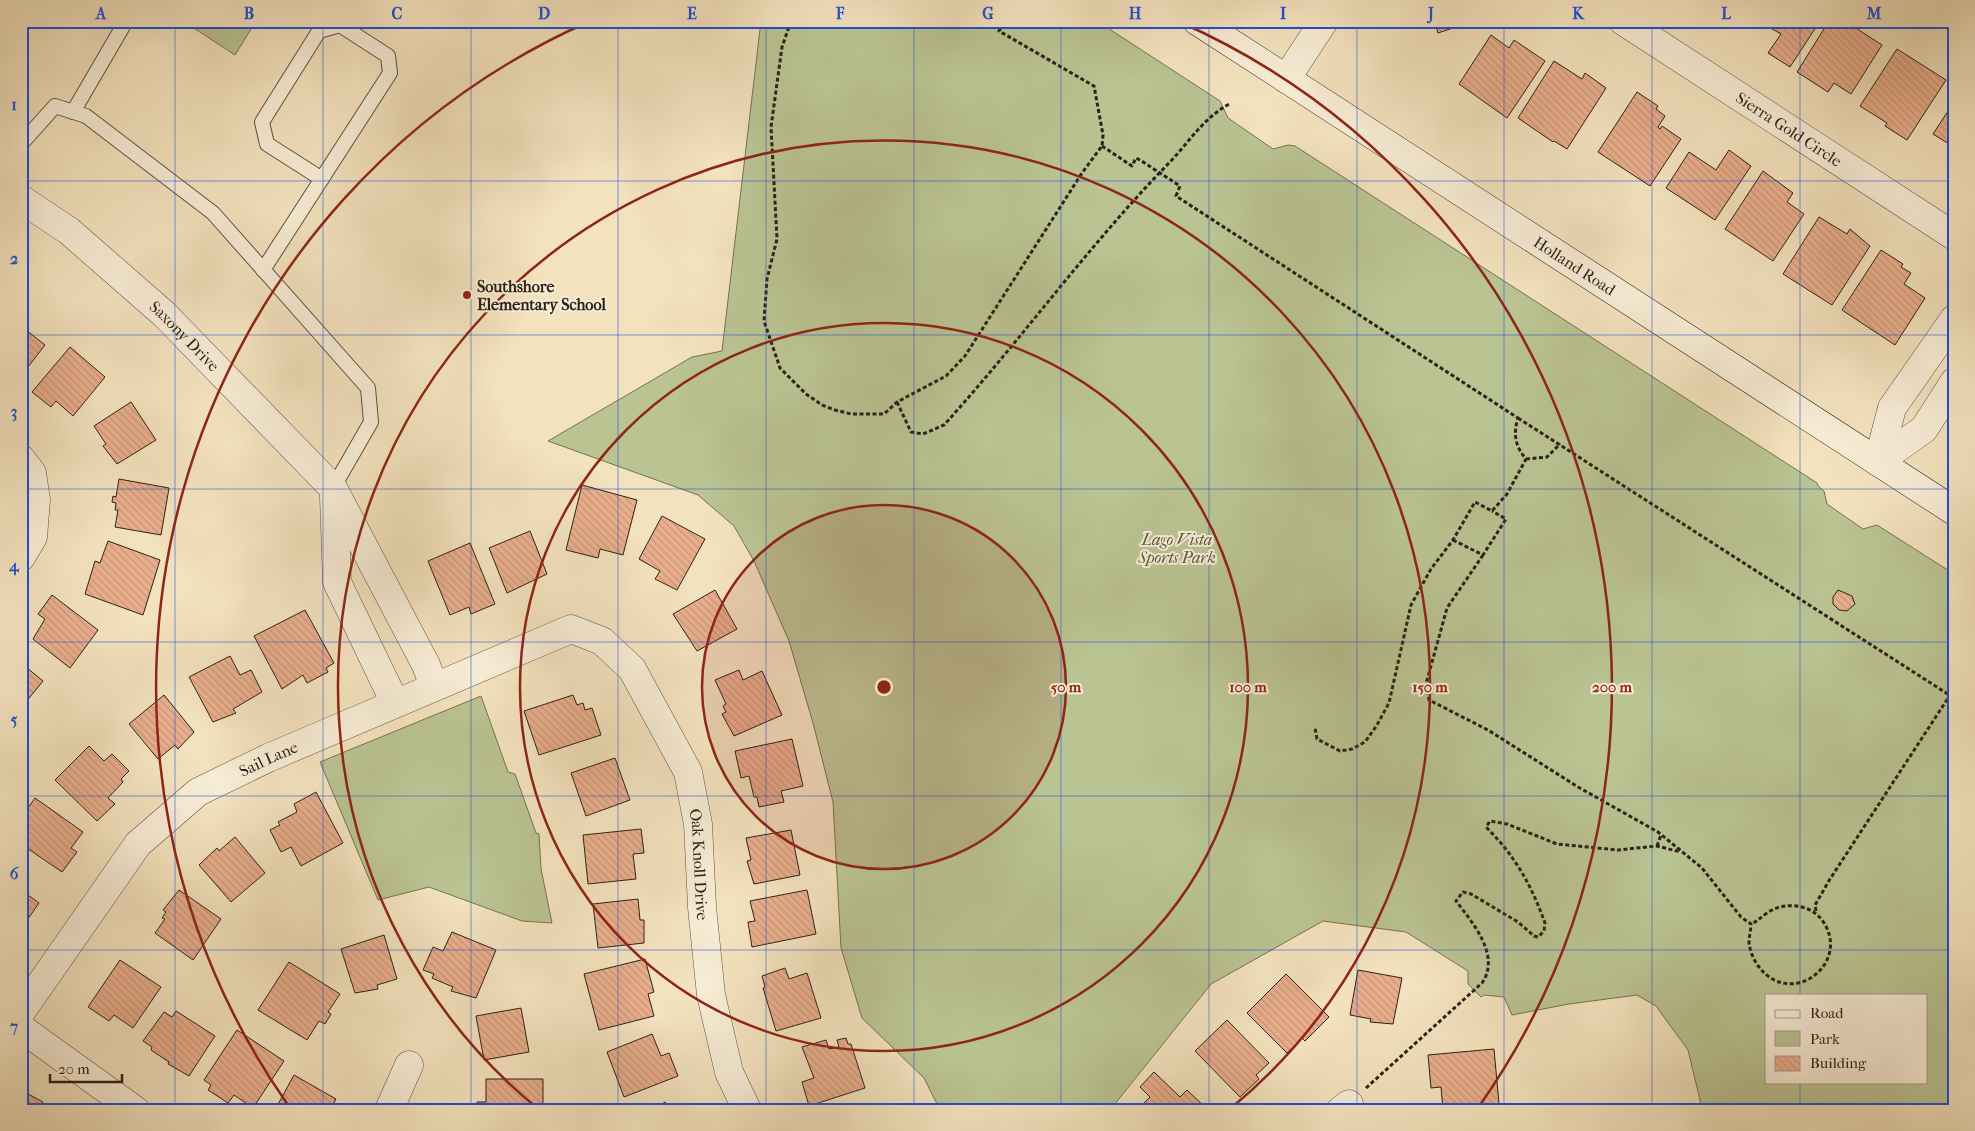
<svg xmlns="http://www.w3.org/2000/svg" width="1975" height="1131" viewBox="0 0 1975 1131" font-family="'IM FELL French Canon',serif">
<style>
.green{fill:#bac392;stroke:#747256;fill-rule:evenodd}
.building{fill:url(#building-back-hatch);stroke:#2d2119}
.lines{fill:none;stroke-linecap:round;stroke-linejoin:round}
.lane-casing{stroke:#5e5142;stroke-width:16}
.street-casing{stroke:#5e5142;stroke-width:29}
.secondary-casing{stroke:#2d2119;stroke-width:29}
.path{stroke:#2d2119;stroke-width:3;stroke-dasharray:4 2.5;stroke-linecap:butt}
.lane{stroke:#f7ecd5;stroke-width:14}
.street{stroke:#f7ecd5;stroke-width:28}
.secondary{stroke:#f7ecd5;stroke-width:28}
.grid{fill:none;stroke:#1d4ed8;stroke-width:1;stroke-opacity:0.55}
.ring{fill:none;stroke:#8f2418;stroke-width:2.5}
.poi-dot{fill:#8f2418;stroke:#f7ecd5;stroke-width:2}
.labels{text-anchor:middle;stroke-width:4;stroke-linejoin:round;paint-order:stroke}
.street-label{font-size:16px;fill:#2d2119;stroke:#f7ecd5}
.poi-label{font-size:16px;font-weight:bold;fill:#2d2119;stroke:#f7ecd5;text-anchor:start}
.park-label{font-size:16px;font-style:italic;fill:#57523d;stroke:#f7ecd5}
.centre{fill:#8f2418;stroke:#f7ecd5;stroke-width:2.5}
.ring-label{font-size:15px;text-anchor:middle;font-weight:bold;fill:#8f2418;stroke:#f7ecd5;stroke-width:4;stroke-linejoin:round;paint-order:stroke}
.neatline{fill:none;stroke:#1d4ed8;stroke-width:2}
.grid-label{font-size:16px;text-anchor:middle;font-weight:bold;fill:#1d4ed8}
</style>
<defs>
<pattern id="building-back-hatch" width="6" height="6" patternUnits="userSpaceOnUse" patternTransform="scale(1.25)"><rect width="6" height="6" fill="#e9af8c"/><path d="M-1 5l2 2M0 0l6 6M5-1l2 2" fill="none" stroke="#c89678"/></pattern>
</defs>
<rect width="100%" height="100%" fill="#f3e2be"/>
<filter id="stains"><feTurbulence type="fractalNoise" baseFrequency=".004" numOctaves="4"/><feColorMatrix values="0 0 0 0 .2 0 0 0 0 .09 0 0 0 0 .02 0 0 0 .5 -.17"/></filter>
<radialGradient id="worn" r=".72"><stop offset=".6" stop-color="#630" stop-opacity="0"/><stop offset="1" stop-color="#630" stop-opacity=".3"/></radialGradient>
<!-- green -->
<g class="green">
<polygon points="183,21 256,21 235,55"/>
<path d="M761 21H1097L1220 101 1228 118 1273 149 1288 145 1295 146 1817 483 1818 486 1824 491 1827 504 1863 529 1877 525 1954 574V1110H1701L1700 1100 1688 1050 1656 1006 1637 995 1569 1004 1512 1015 1504 997 1484 995 1481 997 1468 984V971L1406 932 1323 921 1211 984 1110 1110H940L924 1078 862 1018 841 948 833 802 813 723 789 641 754 561 734 526 698 495 548 441 692 357 722 351ZM1766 995H1926V1082H1766Z"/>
<polygon points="481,696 508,772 515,774 536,833 539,834 541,869 552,923 522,921 429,887 378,900 320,762"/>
</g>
<!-- building -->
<g class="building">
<polygon points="1434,21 1474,21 1438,33"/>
<polygon points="1758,21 1820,21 1790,67 1768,53 1781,34"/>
<polygon points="1829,21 1845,21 1882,45 1851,94 1834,83 1828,92 1797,72"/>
<polygon points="1491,35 1509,48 1514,40 1545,61 1507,118 1459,84"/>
<polygon points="1897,49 1946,80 1907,140 1885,126 1887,123 1860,106"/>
<polygon points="1554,61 1582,79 1585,73 1606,88 1567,149 1554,141 1553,142 1518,118"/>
<polygon points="1637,92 1658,106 1656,109 1665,116 1658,127 1660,129 1662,126 1681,139 1650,186 1598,152"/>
<polygon points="1954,102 1954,147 1933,134"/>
<polygon points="1729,150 1751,166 1715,220 1666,188 1689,152 1716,170"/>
<polygon points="1763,171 1793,193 1787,202 1804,214 1773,261 1725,229"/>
<polygon points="1819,217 1847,234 1850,229 1870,246 1832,305 1783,274"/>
<polygon points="1881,250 1903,264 1901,267 1911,273 1904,284 1925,298 1895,345 1842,310"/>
<polygon points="21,326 45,345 21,376"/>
<polygon points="70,347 105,377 73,416 56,401 51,407 32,392"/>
<polygon points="131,402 156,440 117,464 103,446 106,444 94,426"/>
<polygon points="119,479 169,488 161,535 115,527 118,510 115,510 116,503 112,502 113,496 116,497"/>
<polygon points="582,485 637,500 623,555 600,549 598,558 566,550"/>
<polygon points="662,516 705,539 677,590 655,579 660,571 639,559"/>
<polygon points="530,531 547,574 507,593 489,548"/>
<polygon points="108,541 160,560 143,615 85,594 95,561 100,563"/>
<polygon points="470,543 495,604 471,614 469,607 450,615 428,561"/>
<polygon points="715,590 737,629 697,651 673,614"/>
<polygon points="1838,590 1852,596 1855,604 1847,611 1839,610 1833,604 1833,597"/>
<polygon points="52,595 98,630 70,668 33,639 45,619 38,614"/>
<polygon points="305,610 334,663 326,668 328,672 307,683 303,675 282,689 254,636"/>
<polygon points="230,656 240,675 251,670 262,692 233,709 236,713 213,722 189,677"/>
<polygon points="21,663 43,681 21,708"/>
<polygon points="739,670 743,680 762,671 782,715 734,736 722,714 726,712 723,706 726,704 715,680"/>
<polygon points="164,695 194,732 178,749 175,745 158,759 129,724"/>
<polygon points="573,695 577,705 583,703 585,710 592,708 601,735 539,755 524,711"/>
<polygon points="792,739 803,786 781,791 784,802 759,807 757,797 754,797 749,776 741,778 735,751"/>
<polygon points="89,746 104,761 112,754 129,771 121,779 123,782 108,798 115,804 97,821 55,780"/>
<polygon points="615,758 630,800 586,816 571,773"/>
<polygon points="316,792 343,843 301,866 291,847 281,852 270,830 280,825 278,822 297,812 294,804"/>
<polygon points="35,798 83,832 71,848 77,852 62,872 21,844 21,818"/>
<polygon points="641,829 644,853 633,854 636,879 588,884 583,835"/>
<polygon points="791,830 800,875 754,884 747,861 751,860 746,838"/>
<polygon points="235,837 265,873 231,902 199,865 217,848 219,851"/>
<polygon points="21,890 39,903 21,929"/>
<polygon points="179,890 221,919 193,960 155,933 165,919 162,918 166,912 163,910"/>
<polygon points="807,890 816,934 752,947 748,922 755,921 750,901"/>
<polygon points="638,899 640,920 644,920 644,943 598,948 593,904"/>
<polygon points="452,932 496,950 476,998 451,991 453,987 432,978 434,974 423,970 433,947 443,951"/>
<polygon points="384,935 397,979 377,985 378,989 355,993 341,949"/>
<polygon points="645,959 654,992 648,994 654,1016 599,1030 584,974"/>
<polygon points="120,960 161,987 133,1028 114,1015 109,1021 88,1007"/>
<polygon points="289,962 340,994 328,1012 331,1014 325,1024 319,1021 307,1040 258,1010"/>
<polygon points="785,968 789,979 807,973 821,1018 776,1031 763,988 765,987 762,976"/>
<polygon points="1358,970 1402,978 1393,1024 1370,1022 1371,1019 1350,1015"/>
<polygon points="1286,974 1329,1017 1305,1041 1302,1038 1287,1053 1247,1013"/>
<polygon points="521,1008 529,1052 484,1060 476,1016"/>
<polygon points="176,1011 215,1036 189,1076 168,1064 169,1062 151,1050 152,1047 143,1041 164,1012 172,1017"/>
<polygon points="1227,1020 1269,1063 1256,1075 1259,1079 1240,1097 1195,1051"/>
<polygon points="237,1030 284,1061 253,1108 234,1095 228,1103 208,1090 211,1085 204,1080"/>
<polygon points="652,1034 661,1056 669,1053 678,1076 624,1097 607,1052"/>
<polygon points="846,1038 848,1044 851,1044 865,1088 809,1106 802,1082 814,1078 802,1047 826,1040 829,1049 839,1047 837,1040"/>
<polygon points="1494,1049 1499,1104 1443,1110 1441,1087 1431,1088 1428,1055"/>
<polygon points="1154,1072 1180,1097 1187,1090 1207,1109 1137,1110 1150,1097 1140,1087"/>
<polygon points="294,1075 336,1099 330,1110 275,1110"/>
<polygon points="486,1079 543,1079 543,1110 477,1110 477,1102 486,1102"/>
<polygon points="21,1090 43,1102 39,1108 42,1110 21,1110"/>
<polygon points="665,1102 670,1109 674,1106 677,1110 653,1110"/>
<polygon points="888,1105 890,1110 872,1110"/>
</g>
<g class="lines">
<!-- lane casing -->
<g class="lane-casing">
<g id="lane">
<polyline points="73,112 126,21"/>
<polyline points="21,144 55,106 86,116 213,213 368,388 371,422 333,488"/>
<polyline points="263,270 390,73 388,56 340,25 319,31 262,122 267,144 322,179"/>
</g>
</g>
<!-- street casing -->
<g class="street-casing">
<g id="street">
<path id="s1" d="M1623 21 1954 236"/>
<polyline points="1286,79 1324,21"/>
<path id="s2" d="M21 199 69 231 164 314 333 488 426 665 434 686"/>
<polyline points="21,459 32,473 36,500 33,537 21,557"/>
<polyline points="1878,462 1892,408 1954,319"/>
<polyline points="1878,462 1924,429 1954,382"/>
<polyline points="334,497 337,582 395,703"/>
<path id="s3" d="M21 1012 138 844 198 792 268 758 571 629 602 641 632 669 688 772 698 824 702 907 711 995 729 1072 747 1110"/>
<polyline points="21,1028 135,1110"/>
<polyline points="389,1110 409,1065"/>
<polyline points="1341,1110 1349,1104"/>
</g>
</g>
<!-- secondary casing -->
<g class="secondary-casing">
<g id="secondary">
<path id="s4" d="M1197 21 1954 511"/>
</g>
</g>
<!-- path -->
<g class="path">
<polyline points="791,21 782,47 771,127 777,239 767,279 764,321 780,368 806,394 822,405 835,410 851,414 884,414 897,402 946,376 965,356 1082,173 1102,146 1103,135 1094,86 999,31 1005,21"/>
<path d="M1102 146 1132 166 1136 158 1140 160 1180 186 1176 196 1518 418C1513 434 1515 446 1526 459L1507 494 1492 511 1475 502 1453 540 1431 569 1411 605 1389 703 1377 725 1365 742 1352 749 1340 751 1317 739 1315 728"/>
<path d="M897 402 911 432 923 434 944 425C1021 340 1088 246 1169 163 1191 140 1202 119 1231 103"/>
<polyline points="1518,418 1954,698"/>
<polyline points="1526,459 1547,457 1560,444"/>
<polyline points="1453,540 1483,555 1506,519 1492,511"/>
<path d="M1483 555 1447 608 1426 684 1429 700 1488 730 1578 787 1658 832 1702 868 1741 917 1751 924C1751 930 1749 936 1749 943 1750 951 1754 961 1759 967 1792 1010 1853 962 1822 920 1810 904 1784 901 1767 913 1761 917 1758 921 1751 924"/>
<polyline points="1657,846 1661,835"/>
<polyline points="1816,911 1815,905 1830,879 1954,689"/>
<path d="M1366 1088 1482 983C1501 956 1473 923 1456 901L1463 892 1471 894 1518 922 1534 936 1538 937 1544 931 1545 923C1531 884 1515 856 1486 827L1490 821 1507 824 1557 844 1618 850 1657 846 1681 852"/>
</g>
<!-- lane -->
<use href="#lane" class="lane"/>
<!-- street -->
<use href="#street" class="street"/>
<!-- secondary -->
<use href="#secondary" class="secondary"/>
</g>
<!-- grid -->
<path class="grid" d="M175 21V1110M323 21V1110M471 21V1110M618 21V1110M766 21V1110M914 21V1110M1061 21V1110M1209 21V1110M1357 21V1110M1504 21V1110M1652 21V1110M1800 21V995M21 181H1954M21 335H1954M21 489H1954M21 642H1954M21 796H1954M21 950H1954M1800 1082V1110"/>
<!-- distance rings -->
<circle cx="884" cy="687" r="182" fill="#8f2418" fill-opacity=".12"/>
<g class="ring">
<circle cx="884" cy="687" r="182"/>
<circle cx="884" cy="687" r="364"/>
<path d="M537 1108A546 546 0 1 1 1231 1108"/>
<path d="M288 1105A728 728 0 0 1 588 22M1180 22A728 728 0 0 1 1480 1105"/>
</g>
<!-- markers -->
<circle class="poi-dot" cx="467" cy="295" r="5"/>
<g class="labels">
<!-- street labels -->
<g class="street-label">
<text dy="6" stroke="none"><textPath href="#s1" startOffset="198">Sierra Gold Circle</textPath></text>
<text dy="6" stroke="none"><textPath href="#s4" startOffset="450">Holland Road</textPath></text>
<text dy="6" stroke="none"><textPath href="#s2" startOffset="214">Saxony Drive</textPath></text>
<text dy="6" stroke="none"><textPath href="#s3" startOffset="362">Sail Lane</textPath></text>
<text dy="6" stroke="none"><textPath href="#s3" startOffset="976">Oak Knoll Drive</textPath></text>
</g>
<!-- poi labels -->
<g class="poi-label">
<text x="477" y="292">Southshore<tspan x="477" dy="18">Elementary School</tspan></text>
</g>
<!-- park labels -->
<g class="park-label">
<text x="1177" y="545">Lago Vista<tspan x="1177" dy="18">Sports Park</tspan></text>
</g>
</g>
<circle cx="884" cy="687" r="8" class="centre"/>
<g class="ring-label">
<text x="1066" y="692">50 m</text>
<text x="1248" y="692">100 m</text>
<text x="1430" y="692">150 m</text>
<text x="1612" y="692">200 m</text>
</g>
<!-- margin -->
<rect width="1975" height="1131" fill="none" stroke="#f3e2be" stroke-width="55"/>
<!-- legend -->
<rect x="1765" y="994" width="162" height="90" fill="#f7ecd5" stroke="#a69b8a"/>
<rect x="1775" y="1010" width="25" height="8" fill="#f7ecd5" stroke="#a69b8a"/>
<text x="1810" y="1018" font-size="15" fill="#2d2119">Road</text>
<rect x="1775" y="1031" width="25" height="15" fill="#bac392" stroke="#a69b8a"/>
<text x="1810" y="1044" font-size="15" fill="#2d2119">Park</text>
<rect x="1775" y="1056" width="25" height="15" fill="url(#building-back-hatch)" stroke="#a69b8a"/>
<text x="1810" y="1068" font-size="15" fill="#2d2119">Building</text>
<!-- scale -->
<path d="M50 1074v8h72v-8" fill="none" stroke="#2d2119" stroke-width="2.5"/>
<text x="58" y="1074" font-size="15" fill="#2d2119" stroke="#f7ecd5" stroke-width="4" paint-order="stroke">20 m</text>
<rect x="28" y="28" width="1920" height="1076" class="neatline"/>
<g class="grid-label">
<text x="101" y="19">A</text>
<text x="249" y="19">B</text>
<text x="397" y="19">C</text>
<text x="544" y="19">D</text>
<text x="692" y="19">E</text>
<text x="840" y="19">F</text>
<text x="988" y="19">G</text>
<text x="1135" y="19">H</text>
<text x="1283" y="19">I</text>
<text x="1431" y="19">J</text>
<text x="1578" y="19">K</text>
<text x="1726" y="19">L</text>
<text x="1874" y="19">M</text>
<text x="14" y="110">1</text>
<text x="14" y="264">2</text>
<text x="14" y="417">3</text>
<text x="14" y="571">4</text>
<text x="14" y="725">5</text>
<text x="14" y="879">6</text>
<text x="14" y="1032">7</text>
</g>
<rect width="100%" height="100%" filter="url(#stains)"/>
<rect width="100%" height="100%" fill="url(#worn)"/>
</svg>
